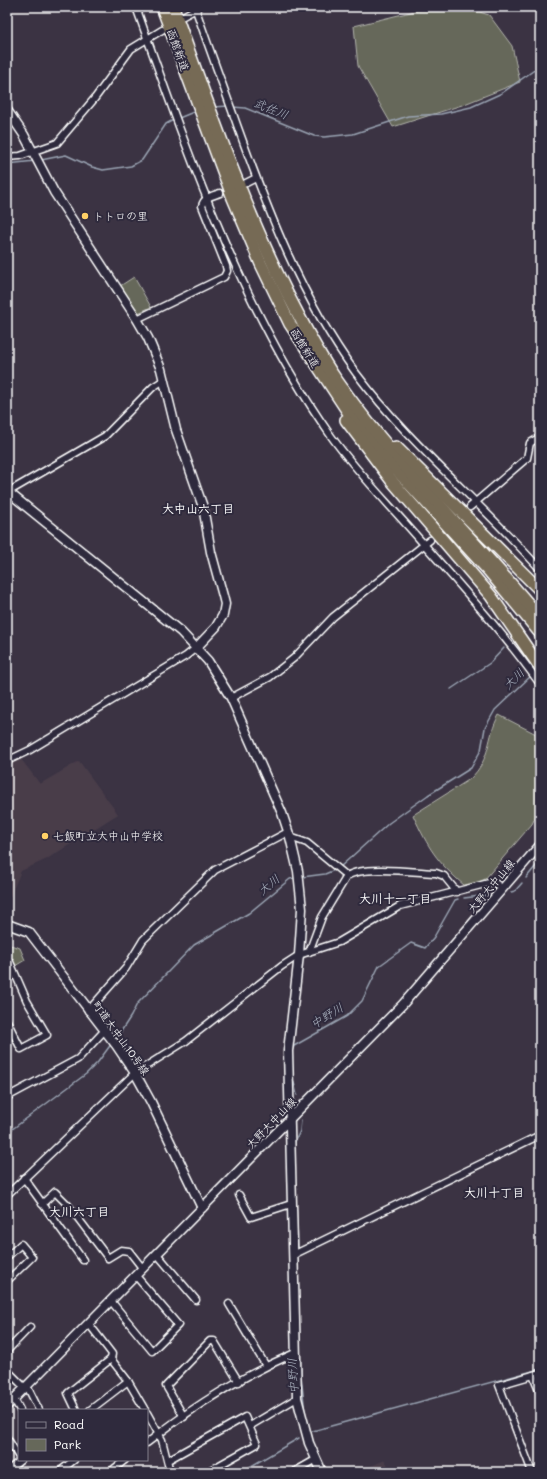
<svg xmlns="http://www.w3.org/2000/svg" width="547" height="1479" viewBox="0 0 547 1479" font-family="Mali,'Klee One',sans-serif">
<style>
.built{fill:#493d4a}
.green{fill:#66685a;stroke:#b2b4ac}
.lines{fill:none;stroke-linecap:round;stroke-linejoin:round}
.stream{stroke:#9aa4b3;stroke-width:1.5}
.street-casing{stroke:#fff;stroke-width:9}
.secondary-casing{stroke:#fff;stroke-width:11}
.highway-casing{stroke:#fff;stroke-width:14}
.street{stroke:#2f2a3d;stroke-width:6}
.secondary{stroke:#2f2a3d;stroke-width:8}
.highway{stroke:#766a55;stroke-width:11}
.poi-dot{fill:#ffd166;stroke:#2f2a3d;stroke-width:1.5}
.labels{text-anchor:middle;stroke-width:4;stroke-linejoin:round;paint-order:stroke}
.street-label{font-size:11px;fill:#fff;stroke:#2f2a3d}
.poi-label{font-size:11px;fill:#fff;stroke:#2f2a3d;text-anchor:start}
.water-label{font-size:12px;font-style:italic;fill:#abb3c0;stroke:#2f2a3d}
.neighbourhood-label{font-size:12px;font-weight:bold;fill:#fff;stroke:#2f2a3d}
</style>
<rect width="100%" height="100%" fill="#3b3343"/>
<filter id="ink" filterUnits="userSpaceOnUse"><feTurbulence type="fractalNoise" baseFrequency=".025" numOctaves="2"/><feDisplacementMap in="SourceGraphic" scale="8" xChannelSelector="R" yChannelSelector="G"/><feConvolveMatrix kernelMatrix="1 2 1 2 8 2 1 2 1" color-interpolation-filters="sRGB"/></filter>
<g filter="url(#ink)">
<!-- built -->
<g class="built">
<polygon points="21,759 40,784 79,761 118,814 47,859 21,871 7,904 7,765"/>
<polygon points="385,1460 391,1472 357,1472"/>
</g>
<!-- green -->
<g class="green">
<polygon points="423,9 473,10 489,15 512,46 520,82 462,105 393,127 358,66 354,26"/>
<polygon points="134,277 151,307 138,313 120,286"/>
<path d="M499 715 540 736V807L532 824 485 879 475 884 465 886C436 861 429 849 413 815L470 779C492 758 486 738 499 715Z"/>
<polygon points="7,944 20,948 25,960 15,966 10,958 7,960"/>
</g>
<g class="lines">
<!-- stream -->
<g class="stream">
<polyline points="213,107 229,106"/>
<polyline points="233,107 245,108 314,136 324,137 353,134 408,116 441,114 471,107 502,93 540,66"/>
<polyline points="179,118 196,111"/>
<polyline points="41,160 66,155 92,167 103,170 131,166 142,160 166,124 175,119"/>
<polyline points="7,164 35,161"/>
<polyline points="451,689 490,663 504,648"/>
<polyline points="340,867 389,823 428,795 471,768 481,750 485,728 495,710 532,675"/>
<polyline points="302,877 325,874 337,869"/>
<polyline points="526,878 540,861"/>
<polyline points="511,892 515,891 522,883"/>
<polyline points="464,898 489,895"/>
<polyline points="116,1039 131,1016 137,1004 194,945 249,913 290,879 296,878"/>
<polyline points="293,1049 294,1046 347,1016 362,1001 379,966 411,943 425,948 434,937 455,900 458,899"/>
<polyline points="292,1075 297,1095"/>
<polyline points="7,1133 86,1074 98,1062 112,1043"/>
<polyline points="294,1144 300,1131 301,1120"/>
<polyline points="296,1197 298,1249"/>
<polyline points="298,1258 298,1277"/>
<polyline points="299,1305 299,1310"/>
<polyline points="299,1317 301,1375 305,1413"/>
<polyline points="309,1432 540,1369"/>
<polyline points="241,1472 299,1438"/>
</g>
<!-- street casing -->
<g class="street-casing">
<g id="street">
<path d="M136 7C188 153 241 309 331 436 356 471 386 501 414 533 457 582 502 631 540 684"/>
<path d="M195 7C208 46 223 85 237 125 268 211 301 298 356 373 410 445 481 502 540 569"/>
<polyline points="183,16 198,8"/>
<polyline points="7,157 20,156 57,143 95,98 131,49 162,30"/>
<polyline points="246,183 256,178"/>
<path d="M137 319 224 277 227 271 226 266 202 206C204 197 212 196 220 193"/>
<polyline points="8,492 105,436 153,387 164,380"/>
<polyline points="470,507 527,458 530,443 540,437"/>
<polyline points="231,698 270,677 294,658 333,617 430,540"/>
<polyline points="7,761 30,750 186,656 196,648"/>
<polyline points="290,837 307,843 347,876"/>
<path d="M309 952 322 917 347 876C363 865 415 872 436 873L444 876 457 892"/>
<polyline points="7,962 10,962 27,1001 47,1035 21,1049 7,1021"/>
<polyline points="88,1011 126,968 143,940 215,870 288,832"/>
<polyline points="7,1097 78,1059 104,1031"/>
<polyline points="24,1178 83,1260"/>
<polyline points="7,1195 135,1073 186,1041 282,966 299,955 339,942 400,906 489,883 495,883 503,889"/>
<polyline points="239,1195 251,1217 291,1204"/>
<polyline points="42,1204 55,1192 68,1205 108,1258 121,1250 129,1251 143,1269"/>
<polyline points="157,1254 196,1300"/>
<polyline points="293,1255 540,1135"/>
<polyline points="7,1257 21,1244 32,1257 7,1281"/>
<polyline points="111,1301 152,1351 178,1325 136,1276"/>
<polyline points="229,1304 266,1366"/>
<polyline points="89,1324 112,1354 111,1359 128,1381 145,1410"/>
<polyline points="7,1351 30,1327"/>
<polyline points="7,1370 25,1388"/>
<polyline points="533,1375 540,1392"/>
<polyline points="27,1386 39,1410"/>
<polyline points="14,1399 20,1410"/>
<polyline points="76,1410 68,1393 111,1359"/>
<polyline points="90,1410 128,1381"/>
<polyline points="147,1413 162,1440 170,1472"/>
<polyline points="184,1417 166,1386 210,1341 214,1341 239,1382"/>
<polyline points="250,1426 297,1398"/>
<polyline points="7,1438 19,1457"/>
<path d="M147 1443C191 1408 244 1375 295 1353"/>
<polyline points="168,1460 245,1417 257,1444 207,1472"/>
<polyline points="7,1471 21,1460"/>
<polyline points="59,1472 74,1460"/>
<polyline points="110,1472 125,1460"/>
<polyline points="273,1472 274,1472"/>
<polyline points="294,1472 315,1460"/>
<polyline points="532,1472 499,1385 540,1373"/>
</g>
</g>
<!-- secondary casing -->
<g class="secondary-casing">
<g id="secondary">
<polyline points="7,110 24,135 54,192 137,319 148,338 161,369 176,430 203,507 211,552 223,596 225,604 223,615 216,627 196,648"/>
<polyline points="7,491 181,632 208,661 231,698 282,813 290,837 298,871 302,909 299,955 288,1051 297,1398 309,1443 322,1472"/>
<polyline points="7,924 29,932 116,1045 135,1073 151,1102 202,1208"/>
<polyline points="7,1406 403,1004 540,845"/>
</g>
</g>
<!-- highway casing -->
<g class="highway-casing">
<g id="highway">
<polyline points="162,7 233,198 261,264 290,324 348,412 391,464 489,571 540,633"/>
<path d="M173 7C208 104 241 201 287 293 302 322 317 352 335 378 395 465 474 537 540 618"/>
<polyline points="346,420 392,481 491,596 540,667"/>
<polyline points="396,447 540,590"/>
</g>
</g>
<!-- street -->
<use href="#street" class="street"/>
<!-- secondary -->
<use href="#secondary" class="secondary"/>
<!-- highway -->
<use href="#highway" class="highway"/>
</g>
</g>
<!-- markers -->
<g class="poi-dot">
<circle cx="85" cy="216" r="4"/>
<circle cx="45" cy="836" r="4"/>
</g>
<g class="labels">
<!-- street labels -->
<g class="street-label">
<text transform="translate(178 50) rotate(70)" y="4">函館新道</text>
<text transform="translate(305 348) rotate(58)" y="4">函館新道</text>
<text transform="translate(491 886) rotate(-50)" y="4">大野大中山線</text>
<text transform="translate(121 1038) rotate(54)" y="4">町道大中山10号線</text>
<text transform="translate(271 1123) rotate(-46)" y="4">大野大中山線</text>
</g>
<!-- poi labels -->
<g class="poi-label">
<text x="93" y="220">トトロの里</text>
<text x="53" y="840">七飯町立大中山中学校</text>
</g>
<!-- water labels -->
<g class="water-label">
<text transform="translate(271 109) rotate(22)" y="4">武佐川</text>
<text transform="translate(514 679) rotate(-44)" y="4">大川</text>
<text transform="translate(269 885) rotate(-39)" y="4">大川</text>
<text transform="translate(327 1016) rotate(-32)" y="4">中野川</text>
<text transform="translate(293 1376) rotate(-93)" y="4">中野川</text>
</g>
<!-- neighbourhood labels -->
<g class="neighbourhood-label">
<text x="198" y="513">大中山六丁目</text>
<text x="395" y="903">大川十一丁目</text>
<text x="494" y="1197">大川十丁目</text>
<text x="79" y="1216">大川六丁目</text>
</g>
</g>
<!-- margin -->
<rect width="547" height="1479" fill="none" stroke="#2f2a3d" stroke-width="24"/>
<rect x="12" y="12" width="523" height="1455" fill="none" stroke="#fff" stroke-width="1.5" filter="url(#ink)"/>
<!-- legend -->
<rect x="18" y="1409" width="130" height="52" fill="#2f2a3d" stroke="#827f8b"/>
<rect x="26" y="1422" width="20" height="6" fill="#2f2a3d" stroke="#827f8b"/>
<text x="54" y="1429" font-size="12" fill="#ffffff">Road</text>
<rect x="26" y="1439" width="20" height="12" fill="#66685a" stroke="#827f8b"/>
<text x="54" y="1449" font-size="12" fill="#ffffff">Park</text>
</svg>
